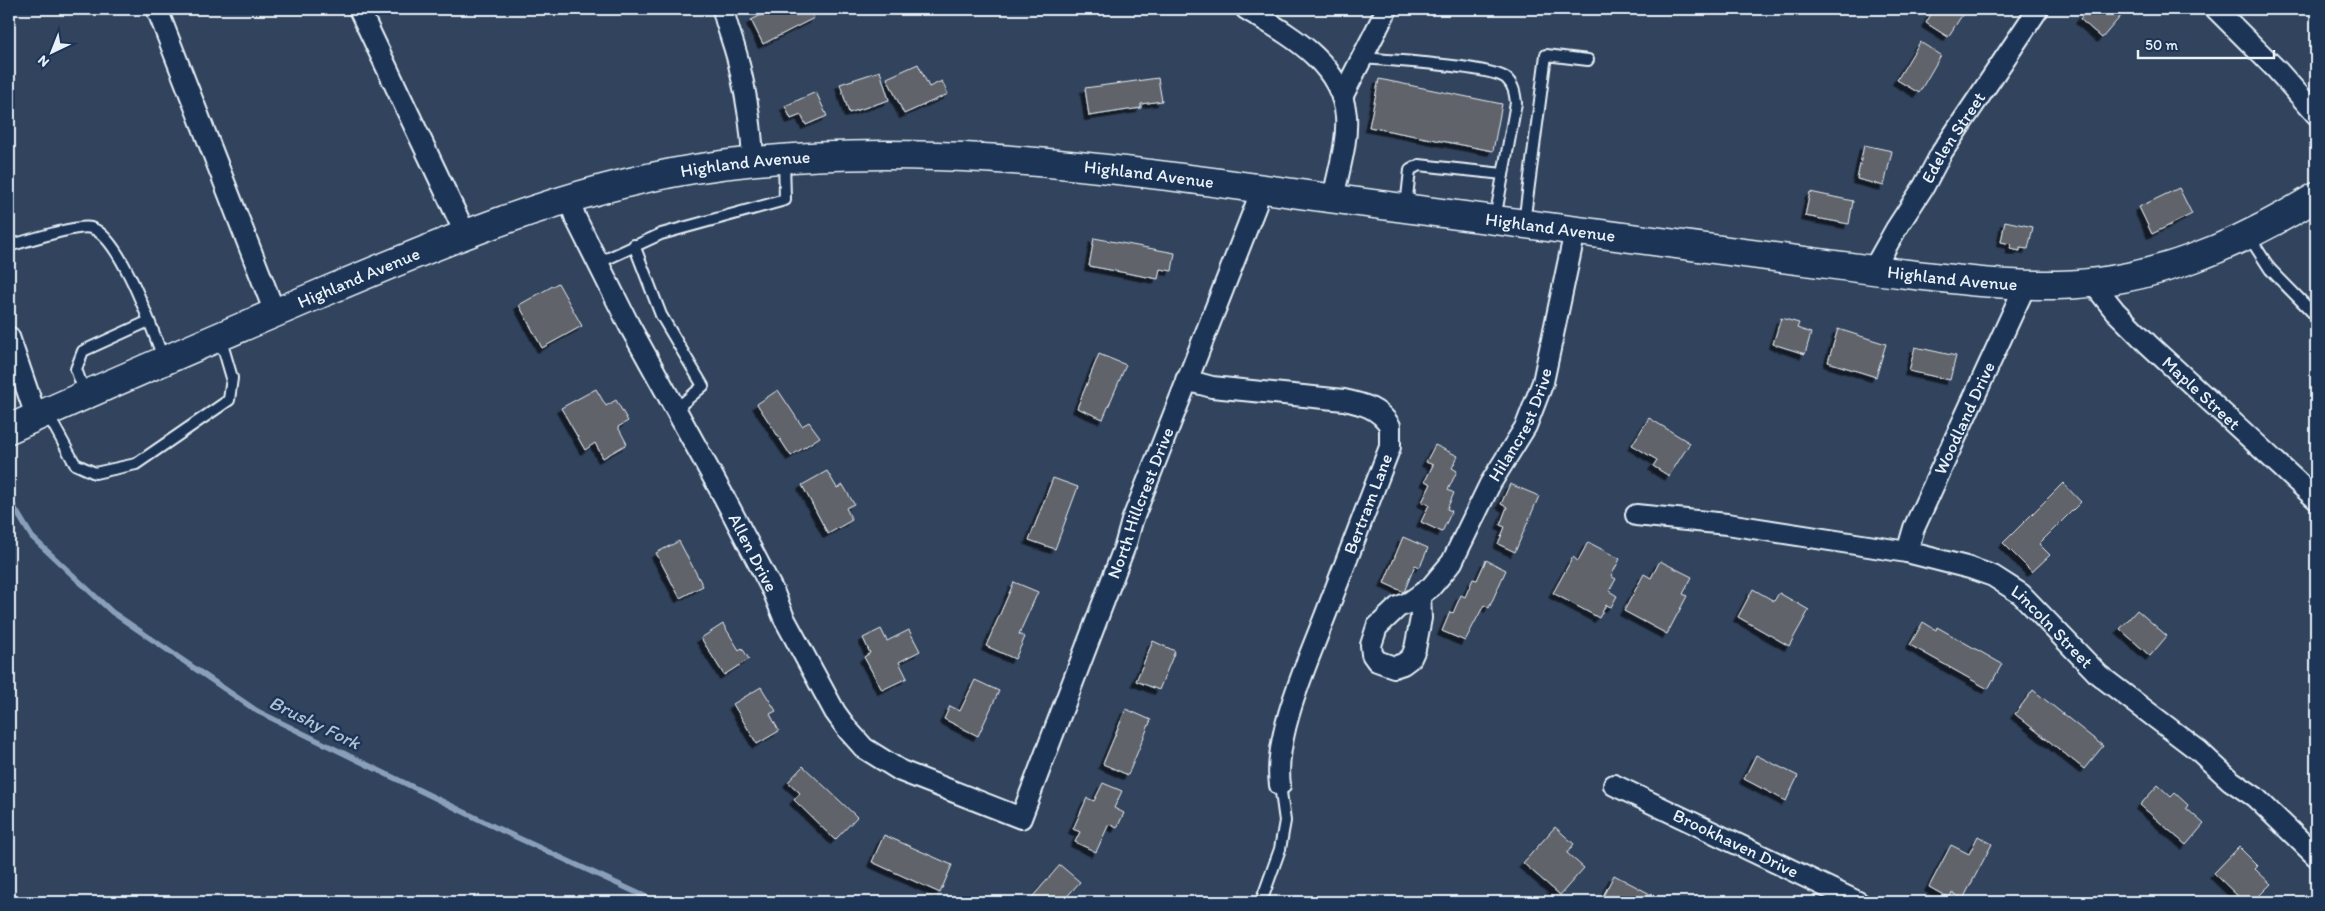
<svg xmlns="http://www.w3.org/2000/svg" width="2325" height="911" viewBox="0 0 2325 911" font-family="Itim,sans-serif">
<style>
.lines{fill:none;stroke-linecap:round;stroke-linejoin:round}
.stream{stroke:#8aa0ba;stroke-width:5.5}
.building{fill:#61646b;stroke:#e8f1f8;filter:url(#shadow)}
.lane-casing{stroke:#e8f1f8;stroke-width:14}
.street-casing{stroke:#e8f1f8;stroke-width:24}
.secondary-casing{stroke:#e8f1f8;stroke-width:31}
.lane{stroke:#1d3557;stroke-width:10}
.street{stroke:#1d3557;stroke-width:20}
.secondary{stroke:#1d3557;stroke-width:28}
.labels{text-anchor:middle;stroke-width:5;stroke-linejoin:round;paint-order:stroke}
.street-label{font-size:18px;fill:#e8f1f8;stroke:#1d3557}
.water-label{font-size:19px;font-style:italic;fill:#b1c2d4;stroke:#1d3557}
</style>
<defs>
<filter id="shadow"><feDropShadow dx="-4.5" dy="4.5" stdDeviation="0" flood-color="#0009"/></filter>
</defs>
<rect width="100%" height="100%" fill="#31435d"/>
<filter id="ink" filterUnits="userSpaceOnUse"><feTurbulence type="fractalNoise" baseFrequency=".02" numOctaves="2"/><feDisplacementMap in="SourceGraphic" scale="10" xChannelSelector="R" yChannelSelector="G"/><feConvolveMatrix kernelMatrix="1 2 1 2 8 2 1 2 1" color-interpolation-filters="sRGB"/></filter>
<g filter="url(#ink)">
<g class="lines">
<!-- stream -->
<polyline class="stream" points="9,499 32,537 112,612 257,711 503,831 657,902"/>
</g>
<!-- building -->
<g class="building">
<polygon points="774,9 809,9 814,18 763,44 751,20"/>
<polygon points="1934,9 1966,9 1948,37 1926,23"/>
<polygon points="2086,9 2127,9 2102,38 2080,19 2087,10"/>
<polygon points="1920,42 1941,55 1919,93 1897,80"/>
<polygon points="918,64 929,87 942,81 948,94 904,114 887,78"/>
<polygon points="880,71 889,100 849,113 840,84"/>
<polygon points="1158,78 1162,101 1141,104 1141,108 1089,116 1085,88"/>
<polygon points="1379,79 1502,104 1493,151 1369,127"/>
<polygon points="816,92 827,116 806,125 801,115 791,119 785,106"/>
<polygon points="1864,145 1892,151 1884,186 1857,179"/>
<polygon points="2179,188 2192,214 2152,234 2139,207"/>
<polygon points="1810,192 1853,201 1849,224 1805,216"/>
<polygon points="2005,221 2033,227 2028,249 2020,248 2020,251 2010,249 2011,244 2001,242"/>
<polygon points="1094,238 1175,253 1172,271 1160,269 1158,279 1089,266"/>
<polygon points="558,283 582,326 542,348 519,305"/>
<polygon points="1781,318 1799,323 1797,328 1811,333 1805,354 1773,344"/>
<polygon points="1838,329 1886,344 1876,377 1828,362"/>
<polygon points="1915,347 1956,356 1950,380 1909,371"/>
<polygon points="1099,354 1126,365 1103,419 1077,408"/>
<polygon points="596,389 606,406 616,400 628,421 618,427 627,444 603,458 595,443 585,450 561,408"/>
<polygon points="778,390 802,426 809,422 820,437 791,456 757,404"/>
<polygon points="1649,418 1690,443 1669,476 1653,466 1657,460 1632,445"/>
<polygon points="1435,445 1458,456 1452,468 1457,471 1448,490 1454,493 1447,509 1452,511 1442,532 1421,522 1429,505 1422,502 1431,484 1425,481 1433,465 1426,462"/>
<polygon points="827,471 837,488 843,485 854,504 846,508 852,520 828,534 802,485"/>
<polygon points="1053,478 1078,487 1055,549 1029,540"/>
<polygon points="2063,483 2081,502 2039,544 2050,555 2032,572 2003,543"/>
<polygon points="1510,484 1539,496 1515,552 1498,544 1505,527 1500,525 1507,507 1501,504"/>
<polygon points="1403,537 1428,548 1420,567 1415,565 1404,592 1384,583"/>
<polygon points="679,541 703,586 680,598 656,553"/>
<polygon points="1588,542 1620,559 1611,576 1616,579 1609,591 1617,596 1611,607 1606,605 1599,618 1553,593 1573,557 1578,561"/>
<polygon points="1486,560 1506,570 1489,608 1484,605 1465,641 1442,631 1450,612 1453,613 1461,595 1465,597 1473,579 1477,580"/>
<polygon points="1660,561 1692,577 1683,594 1687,596 1667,634 1624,611 1644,574 1651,578"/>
<polygon points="1014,582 1038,592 1019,634 1025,637 1015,659 986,646"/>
<polygon points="1753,589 1774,601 1779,593 1809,610 1789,646 1738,617"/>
<polygon points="2137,610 2167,636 2150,656 2120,629"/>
<polygon points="1923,622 1936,630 1937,627 2002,664 1988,689 1910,645"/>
<polygon points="723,624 739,650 742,648 749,659 724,675 701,638"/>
<polygon points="881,629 887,641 909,630 920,651 899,662 907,678 882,690 864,657 870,653 863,638"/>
<polygon points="1153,641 1175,651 1159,690 1136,681"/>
<polygon points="975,680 999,691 978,736 944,719 950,706 960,711"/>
<polygon points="761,687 776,711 770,714 779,731 757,744 733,704"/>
<polygon points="2033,690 2103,746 2084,769 2015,714"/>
<polygon points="1126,709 1151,720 1128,775 1103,764"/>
<polygon points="1756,755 1798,776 1786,801 1744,779"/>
<polygon points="803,766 857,817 835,840 794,800 800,793 788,782"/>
<polygon points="1103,783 1122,791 1114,808 1124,813 1117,828 1109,824 1096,852 1075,842 1080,832 1073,829 1087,798 1094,801"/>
<polygon points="2158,785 2171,797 2175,793 2188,805 2186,808 2204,824 2186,845 2140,805"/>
<polygon points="1555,827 1574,844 1567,853 1584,868 1560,895 1523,863"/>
<polygon points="884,835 952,865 940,893 872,862"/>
<polygon points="1978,836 1992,844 1963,899 1952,893 1949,898 1929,887 1951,845 1969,854"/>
<polygon points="2239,847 2258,866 2255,869 2271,884 2253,902 2244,902 2214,873"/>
<polygon points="1060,865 1080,882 1062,902 1028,902"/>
<polygon points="1614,875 1654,896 1650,902 1600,902"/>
</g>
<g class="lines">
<!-- lane casing -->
<g class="lane-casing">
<g id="lane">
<path d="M1362 58C1386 60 1494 66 1507 79 1514 86 1515 94 1516 103L1495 219"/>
<polyline points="1406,207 1410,170 1419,165 1503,174"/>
<polyline points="1524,223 1546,55 1588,60"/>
<polyline points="2248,235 2270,269 2316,316"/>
<polyline points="634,245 661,315 703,386 676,409"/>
<path d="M9 246C23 242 79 224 91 228 121 236 153 332 164 360"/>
<polyline points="598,263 661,234 785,200 784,159"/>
<polyline points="85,394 76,369 83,351 149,321"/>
<polyline points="47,413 75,464 95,473 136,464 229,400 232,378 220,337"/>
<polyline points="1261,902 1280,849 1285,821 1280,785"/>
</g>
</g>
<!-- street casing -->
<g class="street-casing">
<g id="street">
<polyline points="157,9 275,313"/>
<polyline points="359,9 466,235"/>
<path d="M723 9C727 29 736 48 740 69 747 99 752 130 753 161"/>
<path d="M1246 9C1287 34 1341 61 1346 116 1348 143 1338 172 1333 199"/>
<polyline points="2216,9 2277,70 2316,114"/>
<polyline points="1342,97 1387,9"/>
<path id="s1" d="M569 199 576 219 629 325 724 497 774 593 784 618 835 712 848 730 864 748 901 771 1021 818 1126 543 1132 521 1256 205 1259 188"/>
<path id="s2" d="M1873 270 1896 229 1924 186 1942 152 2038 9"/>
<path id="s3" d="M2092 282 2115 311 2148 344 2316 499"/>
<polyline points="9,337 36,416"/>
<path d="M1186 380 1212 387 1344 400C1363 404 1379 408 1390 426V447C1369 502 1348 556 1327 611 1309 659 1273 735 1280 785"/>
<path id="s4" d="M1636 515 1727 524 1907 552 1970 568 1993 576 2021 594 2099 675 2199 751 2230 780 2255 797 2316 856"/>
<path id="s5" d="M1907 552 1914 528 2026 284"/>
<path id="s6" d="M1420 596 1421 618 1415 649 1411 658 1403 664 1394 667 1377 661 1372 654 1371 645 1377 627 1398 607 1410 602 1431 587 1452 562 1490 484 1526 426 1543 382 1575 231"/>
<path id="s7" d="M1614 785 1858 902"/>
</g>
</g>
<!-- secondary casing -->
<g class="secondary-casing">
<g id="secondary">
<path id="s8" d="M9 429C109 384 209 341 310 298 433 246 560 191 694 169 905 135 1118 169 1328 198 1509 222 1691 246 1873 270 1935 277 1996 286 2058 285 2152 283 2238 245 2316 197"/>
</g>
</g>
<!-- lane -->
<use href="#lane" class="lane"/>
<!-- street -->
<use href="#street" class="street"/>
<!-- secondary -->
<use href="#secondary" class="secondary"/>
</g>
</g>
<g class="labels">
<!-- street labels -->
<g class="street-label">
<text dy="6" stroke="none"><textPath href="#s2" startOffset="155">Edelen Street</textPath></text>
<text dy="6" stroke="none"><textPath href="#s8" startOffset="786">Highland Avenue</textPath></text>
<text dy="6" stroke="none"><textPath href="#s8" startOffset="1191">Highland Avenue</textPath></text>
<text dy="6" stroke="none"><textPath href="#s8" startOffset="1596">Highland Avenue</textPath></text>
<text dy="6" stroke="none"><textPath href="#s8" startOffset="2001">Highland Avenue</textPath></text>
<text dy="6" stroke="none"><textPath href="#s8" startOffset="381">Highland Avenue</textPath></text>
<text dy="6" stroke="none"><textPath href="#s3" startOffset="156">Maple Street</textPath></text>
<text dy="6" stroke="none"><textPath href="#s5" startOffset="146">Woodland Drive</textPath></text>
<text dy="6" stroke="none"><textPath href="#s6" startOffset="392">Hilancrest Drive</textPath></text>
<text dy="6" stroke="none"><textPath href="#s1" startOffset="1134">North Hillcrest Drive</textPath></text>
<text transform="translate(1368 504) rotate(-69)" y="6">Bertram Lane</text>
<text dy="6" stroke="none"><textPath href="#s1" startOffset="399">Allen Drive</textPath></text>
<text dy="6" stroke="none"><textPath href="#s4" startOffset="441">Lincoln Street</textPath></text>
<text dy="6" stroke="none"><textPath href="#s7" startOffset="135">Brookhaven Drive</textPath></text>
</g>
<!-- water labels -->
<g class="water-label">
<text transform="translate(315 722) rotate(26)" y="7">Brushy Fork</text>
</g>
</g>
<!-- margin -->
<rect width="2325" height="911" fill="none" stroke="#1d3557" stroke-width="30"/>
<rect x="15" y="15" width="2295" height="881" fill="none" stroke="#e8f1f8" stroke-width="2" filter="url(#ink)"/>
<!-- north arrow -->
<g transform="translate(52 52) rotate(223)" stroke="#1d3557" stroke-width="4" paint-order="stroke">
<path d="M0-4L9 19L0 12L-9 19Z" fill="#e8f1f8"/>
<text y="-8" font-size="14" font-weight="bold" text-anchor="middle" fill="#e8f1f8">N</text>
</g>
<!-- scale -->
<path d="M2138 50v8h136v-8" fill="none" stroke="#e8f1f8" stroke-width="2.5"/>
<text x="2145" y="50" font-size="15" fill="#e8f1f8" stroke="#1d3557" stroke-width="4" paint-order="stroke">50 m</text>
</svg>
